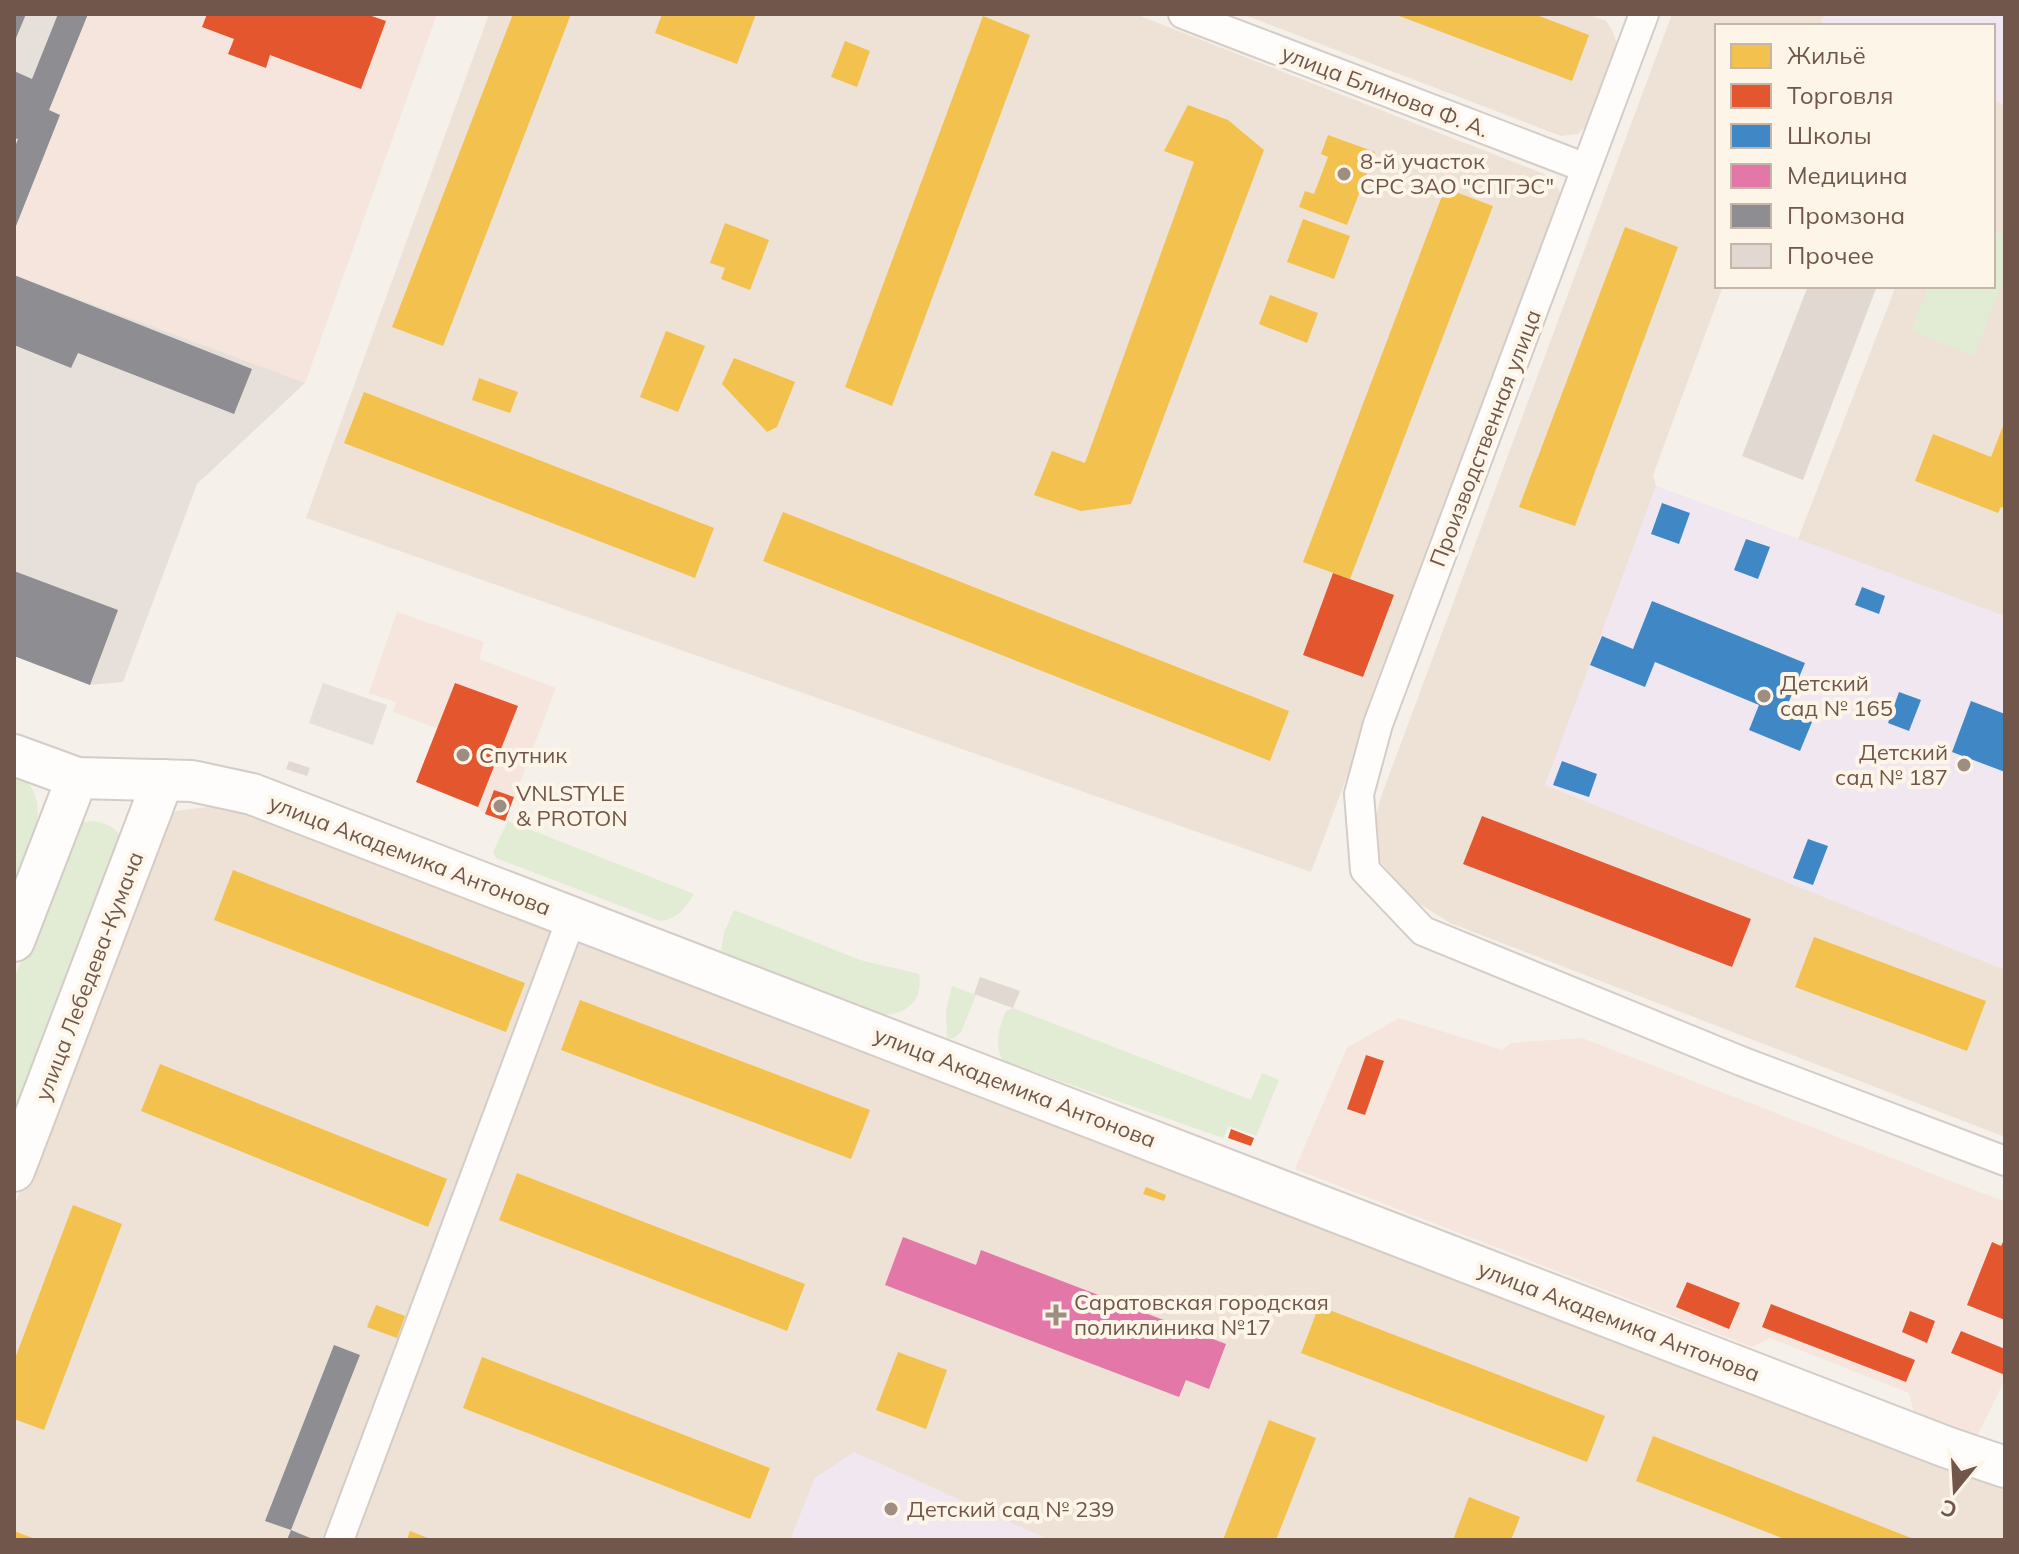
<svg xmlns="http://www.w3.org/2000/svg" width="2019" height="1554" viewBox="0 0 2019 1554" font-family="Mulish,sans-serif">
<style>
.residential{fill:#eee2d6;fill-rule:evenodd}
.commercial{fill:#f5e5dc}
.industrial{fill:#e7e0da}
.education{fill:#f1e7f1}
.green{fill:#e2ebd4}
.homes{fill:#f2c14e}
.shops{fill:#e4572e}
.schools{fill:#3f88c5}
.health{fill:#e377a8}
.industry{fill:#8d8d92}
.building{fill:#e1d8d1}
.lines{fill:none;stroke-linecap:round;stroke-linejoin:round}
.street-casing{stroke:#d4cdc7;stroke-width:32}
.secondary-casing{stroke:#d4ccc6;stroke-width:44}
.street{stroke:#fefdfc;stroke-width:28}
.secondary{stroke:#fefdfc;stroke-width:40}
.poi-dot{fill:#9f8d82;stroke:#fef5e9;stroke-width:3}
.labels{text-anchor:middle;stroke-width:8;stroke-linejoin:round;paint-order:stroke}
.street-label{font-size:22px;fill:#71574b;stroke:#fef5e9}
.poi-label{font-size:22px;fill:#71574b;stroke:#fef5e9;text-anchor:start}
</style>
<rect width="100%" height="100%" fill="#f5f0e9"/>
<!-- residential -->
<g class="residential">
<polygon points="489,14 1135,14 1552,177 1564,200 1311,872 306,518"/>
<polygon points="1242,14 1586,14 1606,21 1614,34 1618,49 1594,118 1578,134 1561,136"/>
<path d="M1672 14H2005V1137L1450 923 1412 899 1375 855 1374 824 1381 797ZM1717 26H1993V286H1896L1798 539 1656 486 1653 475 1723 286H1717Z"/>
<polygon points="214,806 266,819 2005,1489 2005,1540 14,1540 14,1207 156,831 176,811"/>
</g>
<!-- commercial -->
<g class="commercial">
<polygon points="88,14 437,14 305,383 14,275 14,232 60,115 49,110"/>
<polygon points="397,612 484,642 479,659 556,688 505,821 485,814 476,806 416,782 439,729 393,712 396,702 369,693"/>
<polygon points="1399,1018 1502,1050 1511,1043 1582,1038 2005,1202 2005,1379 1977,1436 1914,1412 1909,1393 1770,1338 1752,1347 1295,1169 1347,1048"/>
</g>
<!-- industrial -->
<g class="industrial">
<polygon points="14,14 88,14 49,110 60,115 14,232"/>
<polygon points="14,275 305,383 197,484 123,682 90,685 14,656"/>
<polygon points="323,683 387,705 373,745 309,723"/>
</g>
<!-- education -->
<g class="education">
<polygon points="1824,14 2005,14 2005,105 1993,100 1993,26 1819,26"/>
<polygon points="1656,486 2005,616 2005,970 1545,785"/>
<polygon points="854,1452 1050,1540 790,1540 815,1478"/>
</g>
<!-- green -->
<g class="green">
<polygon points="1993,231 2005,236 2005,276 1974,356 1911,331 1928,286 1993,286"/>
<path d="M14 773C61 796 26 858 14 893Z"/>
<path d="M95 821C107 824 115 827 122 838L14 1132V979L71 831 82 822Z"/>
<path d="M508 821 694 894C684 909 678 919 660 921L496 858 493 852Z"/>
<path d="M734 910 860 960 919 974C923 1001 907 1014 882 1015L721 951 724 933Z"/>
<polygon points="952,986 976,995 961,1032 954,1038 947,1039 946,1012"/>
<path d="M1013 1008 1251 1100 1262 1073 1279 1080 1256 1136 1229 1126 1223 1138 1003 1061C994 1044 999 1027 1006 1011Z"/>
</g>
<!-- homes -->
<g class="homes">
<polygon points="513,14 571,14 443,346 392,327"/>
<polygon points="662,14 756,14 737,64 655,33"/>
<polygon points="1394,14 1534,14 1589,35 1572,81"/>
<polygon points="983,16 1030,35 892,406 845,387"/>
<polygon points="845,41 870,51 857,87 831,77"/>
<polygon points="1188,105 1228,120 1264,150 1131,504 1081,511 1034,495 1052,451 1085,463 1194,162 1164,151"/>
<polygon points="1328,135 1375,152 1347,225 1299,207 1305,191 1314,194 1328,157 1321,154"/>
<polygon points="1445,188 1493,206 1350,579 1303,562"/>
<polygon points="1303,219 1350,236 1334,279 1287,262"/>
<polygon points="725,223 769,240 750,290 721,279 725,268 710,263"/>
<polygon points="1625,227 1678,247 1575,526 1519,507"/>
<polygon points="1270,295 1318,313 1307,343 1259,324"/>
<polygon points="666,331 705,346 678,412 640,397"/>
<polygon points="734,358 795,382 777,427 767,432 722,384"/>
<polygon points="479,378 518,392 510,413 472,400"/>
<polygon points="364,392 714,528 695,578 344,443"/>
<polygon points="2005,421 2005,508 2001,507 1998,513 1915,481 1933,434 1991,457"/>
<polygon points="783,512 1289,711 1270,761 763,561"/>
<polygon points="233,870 525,983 506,1032 214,920"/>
<polygon points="1814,937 1986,1001 1967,1051 1795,987"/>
<polygon points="580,1000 870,1110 851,1159 561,1050"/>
<polygon points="160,1064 447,1179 428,1227 141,1111"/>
<polygon points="517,1173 805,1284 787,1331 499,1220"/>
<polygon points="1146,1187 1166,1195 1164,1201 1143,1194"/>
<polygon points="73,1205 122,1224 44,1430 14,1419 14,1361"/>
<polygon points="376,1305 405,1316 397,1338 367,1327"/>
<polygon points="1319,1306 1605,1416 1587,1462 1301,1353"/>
<polygon points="898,1352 947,1370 926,1429 876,1410"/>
<polygon points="482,1357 770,1468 750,1519 463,1408"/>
<polygon points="1269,1420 1316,1438 1276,1540 1223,1540"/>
<polygon points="1653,1436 1916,1540 1787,1540 1636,1481"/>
<polygon points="1469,1497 1520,1517 1511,1540 1453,1540"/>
<polygon points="14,1531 38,1540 14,1540"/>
<polygon points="410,1531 433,1540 407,1540"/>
</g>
<!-- shops -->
<g class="shops">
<polygon points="207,14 366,14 386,21 361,89 270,55 266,68 228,54 234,39 202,27"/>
<polygon points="1333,573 1394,595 1363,677 1303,655"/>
<polygon points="455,683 518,706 478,807 416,782"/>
<polygon points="494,790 514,797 505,821 485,814"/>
<polygon points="1482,816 1751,919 1732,967 1463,864"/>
<polygon points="1366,1055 1384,1061 1365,1115 1347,1109"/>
<polygon points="1231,1129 1254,1138 1251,1146 1228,1138"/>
<polygon points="2005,1238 2005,1320 1967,1305 1992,1242 2001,1246"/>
<polygon points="1687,1282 1740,1303 1729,1329 1676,1307"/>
<polygon points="1771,1304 1915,1360 1906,1382 1762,1327"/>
<polygon points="1910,1311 1935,1321 1927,1343 1902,1332"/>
<polygon points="1961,1331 2005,1349 2005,1375 1951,1353"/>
</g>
<!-- schools -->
<g class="schools">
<polygon points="1662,503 1690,513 1679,544 1651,534"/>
<polygon points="1746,539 1770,547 1758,579 1734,570"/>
<polygon points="1862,587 1885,596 1879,614 1855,605"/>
<polygon points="1652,601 1805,663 1785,711 1812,722 1800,751 1749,730 1759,705 1655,662 1645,687 1590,665 1602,636 1633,649"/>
<polygon points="1899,692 1921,700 1909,731 1888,723"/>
<polygon points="1971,701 2005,714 2005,772 1952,752"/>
<polygon points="1562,761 1597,774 1589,797 1553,785"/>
<polygon points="1808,839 1828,846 1813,885 1793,878"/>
</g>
<!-- health -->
<polygon class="health" points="903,1237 976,1265 981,1250 1226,1344 1209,1389 1186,1380 1179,1397 885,1285"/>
<!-- industry -->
<g class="industry">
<polygon points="14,14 26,14 14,43"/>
<polygon points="58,14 88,14 49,110 60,115 14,231 14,149 18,139 14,138 14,71 32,79"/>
<polygon points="14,275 252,369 234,414 78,353 71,368 14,345"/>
<polygon points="14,571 118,610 90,685 14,656"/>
<polygon points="334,1345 360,1355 291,1530 315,1540 287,1540 291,1530 265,1521"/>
</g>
<!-- building -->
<g class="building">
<polygon points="1808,286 1877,286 1803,480 1742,456"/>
<polygon points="289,761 310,768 307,776 286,769"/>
<polygon points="980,977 1020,991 1013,1008 974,994"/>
</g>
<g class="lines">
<!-- street casing -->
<g class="street-casing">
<g id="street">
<polyline points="1183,14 1586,168"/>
<polyline points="1644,14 1378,724 1359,794 1365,870 1423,931 1741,1061 2005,1161"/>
<polyline points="339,1540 572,917"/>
</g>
</g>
<!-- secondary casing -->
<g class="secondary-casing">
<g id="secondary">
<polyline points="14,755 77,778 192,781 252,794 1946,1447 2005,1467"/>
<polyline points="14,941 77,778"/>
<polyline points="14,1171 163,780"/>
</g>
</g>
<!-- street -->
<use href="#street" class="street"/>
<!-- secondary -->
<use href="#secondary" class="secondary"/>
</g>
<!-- markers -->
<g class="poi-dot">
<circle cx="1344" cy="174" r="8"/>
<circle cx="1764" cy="696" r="8"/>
<circle cx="463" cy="755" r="8"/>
<circle cx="1964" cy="765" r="8"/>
<circle cx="500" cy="806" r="8"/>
<path d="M1052 1303h8v8h8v8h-8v8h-8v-8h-8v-8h8z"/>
<circle cx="891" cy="1509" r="8"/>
</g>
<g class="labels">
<!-- street labels -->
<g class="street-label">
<text transform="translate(1385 91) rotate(21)" y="8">улица Блинова Ф. А.</text>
<text transform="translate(1485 438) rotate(-69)" y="8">Производственная улица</text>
<text transform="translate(410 855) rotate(21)" y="8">улица Академика Антонова</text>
<text transform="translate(89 976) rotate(-69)" y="8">улица Лебедева-Кумача</text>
<text transform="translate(1015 1087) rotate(21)" y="8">улица Академика Антонова</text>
<text transform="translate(1619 1321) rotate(21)" y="8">улица Академика Антонова</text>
</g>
<!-- poi labels -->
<g class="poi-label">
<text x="1360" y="169">8-й участок<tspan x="1360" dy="25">СРС ЗАО "СПГЭС"</tspan></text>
<text x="1780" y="691">Детский<tspan x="1780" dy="25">сад № 165</tspan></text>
<text x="1948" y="760" text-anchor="end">Детский<tspan x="1948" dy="25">сад № 187</tspan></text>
<text x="479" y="763">Спутник</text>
<text x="516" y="801">VNLSTYLE<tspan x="516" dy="25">&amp; PROTON</tspan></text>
<text x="1074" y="1310">Саратовская городская<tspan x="1074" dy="25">поликлиника №17</tspan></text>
<text x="907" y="1517">Детский сад № 239</text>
</g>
</g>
<!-- border -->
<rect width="2019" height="1554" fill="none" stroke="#71574b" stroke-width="32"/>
<!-- legend -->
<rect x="1715" y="24" width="280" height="264" fill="#fef5e9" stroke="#c6b6aa" stroke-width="2"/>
<rect x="1731" y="44" width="40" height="24" fill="#f2c14e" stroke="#c6b6aa" stroke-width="2"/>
<text x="1787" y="64" font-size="24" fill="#71574b">Жильё</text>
<rect x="1731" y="84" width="40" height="24" fill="#e4572e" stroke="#c6b6aa" stroke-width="2"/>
<text x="1787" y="104" font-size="24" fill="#71574b">Торговля</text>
<rect x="1731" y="124" width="40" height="24" fill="#3f88c5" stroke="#c6b6aa" stroke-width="2"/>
<text x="1787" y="144" font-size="24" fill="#71574b">Школы</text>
<rect x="1731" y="164" width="40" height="24" fill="#e377a8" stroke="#c6b6aa" stroke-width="2"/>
<text x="1787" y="184" font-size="24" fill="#71574b">Медицина</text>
<rect x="1731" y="204" width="40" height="24" fill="#8d8d92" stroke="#c6b6aa" stroke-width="2"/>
<text x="1787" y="224" font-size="24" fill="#71574b">Промзона</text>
<rect x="1731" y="244" width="40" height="24" fill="#e1d8d1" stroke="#c6b6aa" stroke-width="2"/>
<text x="1787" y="264" font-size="24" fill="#71574b">Прочее</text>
<!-- north arrow -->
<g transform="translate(1955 1490) rotate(198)" stroke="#fef5e9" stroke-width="6" paint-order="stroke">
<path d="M0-6L14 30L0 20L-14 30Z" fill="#71574b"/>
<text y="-12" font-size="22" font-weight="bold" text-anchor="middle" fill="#71574b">С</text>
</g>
</svg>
